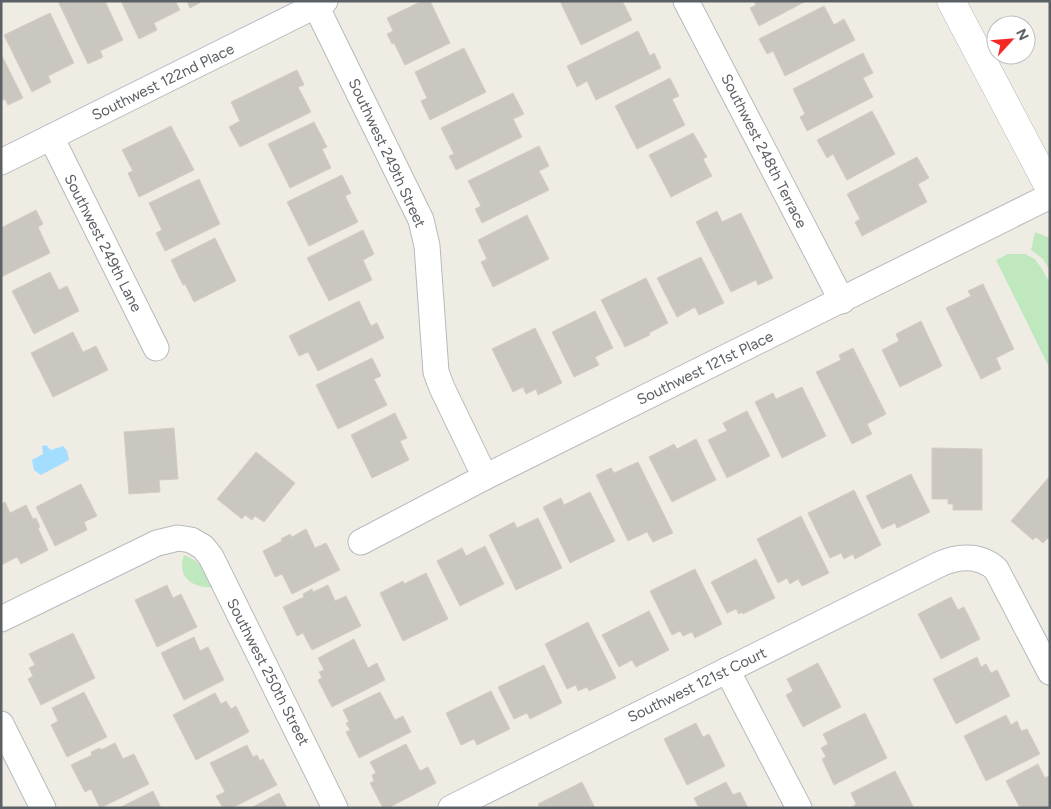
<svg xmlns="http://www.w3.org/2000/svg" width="1051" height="809" viewBox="0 0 1051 809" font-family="Figtree,sans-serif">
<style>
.green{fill:#c0e8be}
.water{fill:#a3ddff}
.building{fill:#cac6c0;stroke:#d4cdc1}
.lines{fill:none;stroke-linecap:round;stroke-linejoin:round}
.street-casing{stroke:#b6babe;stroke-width:27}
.secondary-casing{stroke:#b7bbc1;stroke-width:29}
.street{stroke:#fff;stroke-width:25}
.secondary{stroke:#fff;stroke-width:28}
.labels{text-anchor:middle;stroke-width:4;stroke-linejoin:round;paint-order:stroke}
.street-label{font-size:15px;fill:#5b6065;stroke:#fff}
</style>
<rect width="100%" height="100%" fill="#efece3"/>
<!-- green -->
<g class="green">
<polygon points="1035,232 1050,238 1050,271 1043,259 1031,250"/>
<polygon points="1008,254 1025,254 1035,259 1042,269 1050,283 1050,369 996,260"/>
<path d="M184 555C199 560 207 572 213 587 193 589 176 577 184 555Z"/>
</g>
<!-- water -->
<polygon class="water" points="46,445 51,450 63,446 67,451 69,460 41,475 34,470 32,460 43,454 42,446"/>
<!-- building -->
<g class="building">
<polygon points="58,1 105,1 123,40 100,51 103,57 88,64"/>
<polygon points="121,1 175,1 180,10 154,23 157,30 139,39"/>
<polygon points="187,1 203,1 190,8"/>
<polygon points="422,1 430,1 450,43 405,65 394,43 392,44 387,34 393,31 387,18"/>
<polygon points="560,1 622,1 632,20 581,45"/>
<polygon points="754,1 806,1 759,26 750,8 756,5"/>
<polygon points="824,6 834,25 844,19 855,40 785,76 773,51 767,54 759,39"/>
<polygon points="50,13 74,63 48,76 51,82 32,92 4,35"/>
<polygon points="638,31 650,56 654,53 661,68 596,100 587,81 577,87 567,66"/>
<polygon points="464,48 486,92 430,120 421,101 427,98 415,72"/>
<polygon points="863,53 873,73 863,78 873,97 807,131 800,117 805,114 793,89"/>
<polygon points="1,54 23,98 8,105 5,99 1,101"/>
<polygon points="297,70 304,85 298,87 311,112 240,147 229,127 240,121 231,102"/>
<polygon points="670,78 679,96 672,99 685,125 637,149 615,106"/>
<polygon points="513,93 524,114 513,119 522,137 456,170 449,156 454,154 441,128"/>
<polygon points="872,111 895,154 847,180 833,154 827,158 817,140"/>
<polygon points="314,122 327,147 322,149 331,168 290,188 268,144"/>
<polygon points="171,126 194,170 139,197 128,173 133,171 122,150"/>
<polygon points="693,133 707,157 703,159 712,176 671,197 649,155"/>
<polygon points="539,146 549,166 539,171 549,190 482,223 475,209 481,206 468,181"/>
<polygon points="917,157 929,178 918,184 927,202 862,236 855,222 860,219 847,194"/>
<polygon points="342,175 351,193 345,196 358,222 309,246 287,202"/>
<polygon points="199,179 220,224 165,251 156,233 162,230 149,203"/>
<polygon points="36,210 43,224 38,227 50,253 1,277 1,228"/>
<polygon points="717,211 722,222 741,213 773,278 758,285 756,280 731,292 696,222"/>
<polygon points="527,215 549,259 493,287 481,262 487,259 478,240"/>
<polygon points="363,230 374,254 363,260 372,280 329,301 307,258"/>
<polygon points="215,238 236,281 194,302 185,284 183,285 171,260"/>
<polygon points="701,257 724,303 699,315 695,307 677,317 657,278"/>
<polygon points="50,272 59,290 67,286 79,311 34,334 12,291"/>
<polygon points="646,278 668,323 649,333 650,335 625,347 601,300"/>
<polygon points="983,284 1014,349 996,358 1001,369 981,379 946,308 971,296 968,291"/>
<polygon points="359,301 371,326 377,323 384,338 318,371 308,352 299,356 289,336"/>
<polygon points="595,311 613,348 595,357 599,365 574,377 552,332"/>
<polygon points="921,321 942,366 900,387 882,350 899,341 896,334"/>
<polygon points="535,328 562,383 538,395 536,389 526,394 523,387 513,392 492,349"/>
<polygon points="73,332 83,352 96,346 108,370 53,397 31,353"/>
<polygon points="853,348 886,414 867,424 872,434 852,444 816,372 841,360 839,355"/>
<polygon points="372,358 381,376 374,379 387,405 338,429 316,385"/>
<polygon points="802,387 826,436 782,458 755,402 773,393 776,399"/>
<polygon points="747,411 770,456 727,478 708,440 727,431 723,423"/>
<polygon points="395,413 407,438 400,441 409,460 372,478 351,435"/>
<polygon points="174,428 178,479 159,480 160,492 129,494 124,432"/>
<polygon points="696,439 716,480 672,502 649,457 674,444 677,449"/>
<polygon points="932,448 982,449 982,510 953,510 953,504 948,504 948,499 932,499"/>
<polygon points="256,452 295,483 264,522 255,516 252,520 245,515 242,519 217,499"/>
<polygon points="638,462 673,533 653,542 647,532 628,541 596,475 611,468 614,473"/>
<polygon points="911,474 930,512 897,528 895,523 882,529 866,496"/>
<polygon points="1050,476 1050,540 1048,538 1043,543 1036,537 1033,540 1011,521"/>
<polygon points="81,484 97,516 84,522 87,530 55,546 36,507"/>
<polygon points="854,490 881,545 855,559 853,554 844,559 841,553 830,558 808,513"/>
<polygon points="590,492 615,541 570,563 543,507 561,498 564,505"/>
<polygon points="5,502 10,513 26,505 33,519 36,518 40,527 38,528 48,550 21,564 17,557 1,565 1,504"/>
<polygon points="801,516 829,573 802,586 798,579 790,584 787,578 778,583 757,539"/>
<polygon points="538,518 562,568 516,590 489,535 514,522 517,528"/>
<polygon points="306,529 315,548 326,543 340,570 292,594 282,574 275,577 263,551 282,541 281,539 290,534 292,537"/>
<polygon points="485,546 504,584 460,606 437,561 462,548 466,556"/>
<polygon points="756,559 775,598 743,614 742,612 739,614 736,609 727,613 711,582"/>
<polygon points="695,569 722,624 695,638 692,632 683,636 680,631 672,635 650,591"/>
<polygon points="426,573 448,619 403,641 380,593 403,581 404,584"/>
<polygon points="167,585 173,598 181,594 197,627 157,647 135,600"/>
<polygon points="328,585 335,601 346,596 361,626 312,650 303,633 297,636 283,607 304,597 303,594 312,589 313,592"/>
<polygon points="951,597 958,610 964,607 980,639 941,659 918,614"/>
<polygon points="649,611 669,650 636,667 632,660 619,667 602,635"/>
<polygon points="588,622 616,678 589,691 587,687 578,691 576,685 567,689 545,644"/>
<polygon points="73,633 95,678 41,705 28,679 33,676 29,668 35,665 29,654"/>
<polygon points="194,637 200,651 208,647 224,680 184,700 161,653"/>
<polygon points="354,639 368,668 377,663 385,680 332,707 318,680 322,678 319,672 324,670 318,658"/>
<polygon points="977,657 981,667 986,664 991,673 997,670 1010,696 956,724 933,679"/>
<polygon points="818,663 841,707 803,727 786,695 793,691 787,679"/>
<polygon points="544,665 562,703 530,719 527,713 514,719 498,687"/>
<polygon points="491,691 510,729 477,745 474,739 461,745 446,713"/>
<polygon points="84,692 107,737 67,757 51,725 58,721 52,708"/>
<polygon points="380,692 395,720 403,716 411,732 359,758 346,732 350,730 346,723 349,722 343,710"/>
<polygon points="215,693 221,704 226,701 231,709 236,706 249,732 196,760 173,715"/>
<polygon points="865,713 887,758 834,785 822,759 826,757 821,748 828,744 823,734"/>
<polygon points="1006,715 1011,725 1017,721 1021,731 1027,729 1040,754 986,781 964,736"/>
<polygon points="696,723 703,737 709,734 725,766 687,785 664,739"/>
<polygon points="115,743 123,759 134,754 149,784 100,808 91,789 85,792 71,765 92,755 91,752 100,748 101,750"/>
<polygon points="406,744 420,771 428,767 436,783 388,808 383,808 370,783 374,781 372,775 376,773 370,762"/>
<polygon points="247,745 253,757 257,755 260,761 263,759 277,785 232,808 223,808 216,796 225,792 210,763"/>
<polygon points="1038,764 1045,778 1050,775 1050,808 1020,808 1006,781"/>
<polygon points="895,771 914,808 851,808 856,804 851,793"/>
<polygon points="582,782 595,808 540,808 538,804"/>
<polygon points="726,782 733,795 740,792 748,808 699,808 694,798"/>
<polygon points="153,791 161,808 119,808"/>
<polygon points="279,793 287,808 251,808"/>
</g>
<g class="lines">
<!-- street casing -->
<g class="street-casing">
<g id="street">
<polyline points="686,1 842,301"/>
<polyline points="316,6 421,220 427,246 436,372 442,388 485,477"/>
<polyline points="51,137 156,348"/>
<polyline points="1,162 325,1"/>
<polyline points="361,542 485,477 1050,196"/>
<polyline points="1,619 157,543 178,538 191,540 203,547 211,557 335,808"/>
<polyline points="727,670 799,808"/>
<polyline points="1,724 43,808"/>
<path d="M451 808 938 565C957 556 979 554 996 569L1050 672"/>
</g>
</g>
<!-- secondary casing -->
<g class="secondary-casing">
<polyline id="secondary" points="951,1 1050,189"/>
</g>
<!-- street -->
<use href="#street" class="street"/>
<!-- secondary -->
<use href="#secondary" class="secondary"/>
</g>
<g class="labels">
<!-- street labels -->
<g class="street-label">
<text transform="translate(163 82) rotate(-26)" y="5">Southwest 122nd Place</text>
<text transform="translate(764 151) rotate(63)" y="5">Southwest 248th Terrace</text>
<text transform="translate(387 153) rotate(65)" y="5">Southwest 249th Street</text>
<text transform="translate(103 243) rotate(63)" y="5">Southwest 249th Lane</text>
<text transform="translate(705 368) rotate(-26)" y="5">Southwest 121st Place</text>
<text transform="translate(268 672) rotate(63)" y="5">Southwest 250th Street</text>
<text transform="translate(697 685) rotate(-26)" y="5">Southwest 121st Court</text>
</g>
</g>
<!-- border -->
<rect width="1051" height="809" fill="none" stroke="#5b6065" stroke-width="5"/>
<!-- north arrow -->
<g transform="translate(1011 40) rotate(64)"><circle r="24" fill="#ffffff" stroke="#bdbfc1"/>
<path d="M0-4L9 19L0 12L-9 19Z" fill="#f52723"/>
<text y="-8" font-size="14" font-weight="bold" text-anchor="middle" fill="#5b6065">N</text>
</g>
</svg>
